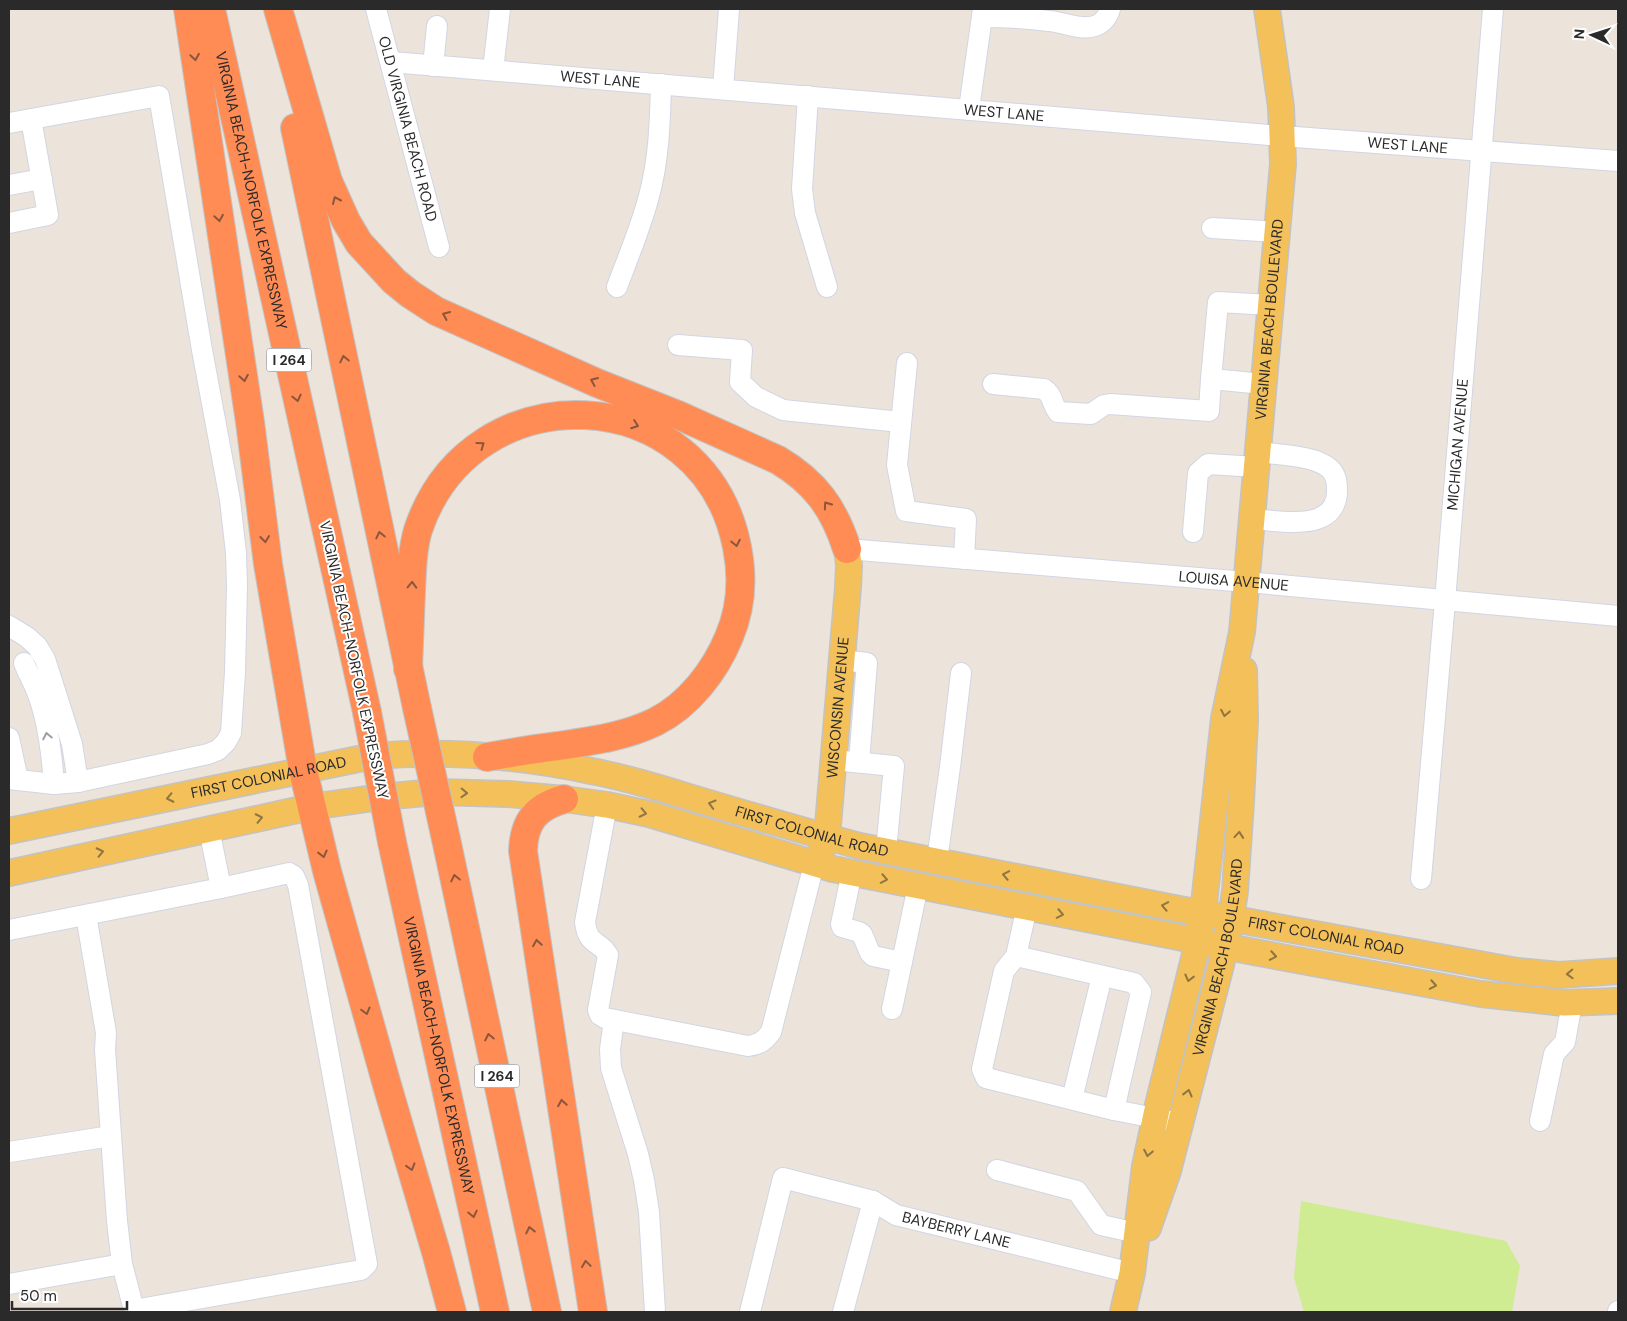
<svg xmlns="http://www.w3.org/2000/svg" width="1627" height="1321" viewBox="0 0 1627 1321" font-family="'DM Sans',sans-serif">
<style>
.pitch{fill:#cfec92}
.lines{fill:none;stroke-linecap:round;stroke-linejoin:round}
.minor-casing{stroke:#d1d6e3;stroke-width:22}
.major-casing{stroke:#c3c3c3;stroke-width:28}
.highway-casing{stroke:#c3c3c3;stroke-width:30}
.minor{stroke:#fff;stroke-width:20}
.major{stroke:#f3c059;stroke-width:25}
.highway{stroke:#ff8c54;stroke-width:28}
.highway-bridge-casing{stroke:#c3c3c3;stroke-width:30;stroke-linecap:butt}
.highway-bridge{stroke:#ff8c54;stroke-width:28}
.oneway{stroke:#8a563d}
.oneway2{stroke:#8e7542}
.oneway3{stroke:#9f9f9f}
.labels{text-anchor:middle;stroke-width:4;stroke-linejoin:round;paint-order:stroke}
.shield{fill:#fff;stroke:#6a6a6a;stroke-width:1}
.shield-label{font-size:14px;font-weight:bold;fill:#2a2a2a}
.street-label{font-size:15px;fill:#2a2a2a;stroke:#fff}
</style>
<rect width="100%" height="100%" fill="#ece3db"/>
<!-- pitch -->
<polygon class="pitch" points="1301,1201 1506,1241 1520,1266 1512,1312 1304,1312 1294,1278"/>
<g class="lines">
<!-- minor casing -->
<g class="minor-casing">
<g id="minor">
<path id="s1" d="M376 9 439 247"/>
<path d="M982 17C1004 17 1026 18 1049 21 1063 22 1081 31 1095 26 1103 23 1108 16 1110 9"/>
<path id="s2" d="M391 62 1282 136 1618 161"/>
<polyline points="433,66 437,26"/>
<polyline points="493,70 500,9"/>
<polyline points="723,89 729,9"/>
<polyline points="808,96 802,189 805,213 827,287"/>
<polyline points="969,109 983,9"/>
<polyline points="9,123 159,96 202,350 230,500 236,553 237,585 235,672 231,733 226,742 218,750 208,754 78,782 54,784 9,779"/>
<polyline points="9,185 42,179"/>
<polyline points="9,223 48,215 31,119"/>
<polyline points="1212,228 1278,232"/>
<path d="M617 287C628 257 641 227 649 196 659 160 660 121 661 84"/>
<polyline points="678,345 742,350 740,382 756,397 783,410 901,422"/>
<polyline points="907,363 897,465 906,511 966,519 964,559"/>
<path d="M993 384 1044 389C1054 396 1051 403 1058 412L1091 414 1104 405 1110 404 1209 411 1211 379"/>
<polyline points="1264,384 1211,379 1218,302 1271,305"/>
<path d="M1253 519C1279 521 1334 533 1337 493 1337 483 1337 475 1329 468 1314 455 1278 455 1259 452"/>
<polyline points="1193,532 1198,473 1208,464 1257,467"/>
<path id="s3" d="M847 549 1247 582 1618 616"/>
<polyline points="9,626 27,637 37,646 45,659 72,744 78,782"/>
<polyline points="841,660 867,663 859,762"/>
<path d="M24 663C28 673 33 682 37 692 47 717 52 757 54 784"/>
<polyline points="9,738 18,780"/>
<polyline points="833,760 894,766 886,851"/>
<path d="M607 805 585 922C588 947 600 940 608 955L598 1010 600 1015 605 1018 748 1046C759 1045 764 1041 771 1032L812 872 816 864"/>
<polyline points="937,860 950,767 961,673"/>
<polyline points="852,872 841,924 842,927 859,932 862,934 870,953 873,956 902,962"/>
<path id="s4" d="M1421 879 1445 601 1493 9"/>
<polyline points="1027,907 1016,956 1004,971 982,1069 986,1078 1114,1110 1170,1121"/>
<polyline points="86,915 106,1033 105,1050 117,1221 122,1264 134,1310 361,1270 367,1264 298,885 294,876 289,873 221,888"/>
<polyline points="9,930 221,888 209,829"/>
<polyline points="1016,956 1134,983 1141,992 1114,1110"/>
<polyline points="892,1009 918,886"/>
<polyline points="614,1020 610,1049 611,1068 638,1154 644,1180 649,1212 655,1312"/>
<polyline points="1072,1099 1102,976"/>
<polyline points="1540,1121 1554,1054 1565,1042 1572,1003"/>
<polyline points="9,1152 111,1136"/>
<polyline points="997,1170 1077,1191 1101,1225 1137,1233"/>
<polyline points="9,1284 122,1264"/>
<path id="s5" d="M750 1312 783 1178 873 1201 896 1215 1132 1273"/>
<polyline points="843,1312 873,1201"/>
<polyline points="1618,1312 1618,1311"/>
</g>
</g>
<!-- major casing -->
<g class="major-casing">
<g id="major">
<path id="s6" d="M9 831 373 756C445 750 520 756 591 771 624 777 657 787 689 797 746 814 803 831 860 846L1179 909 1517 971 1559 975 1618 971"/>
<path id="s7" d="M821 852 827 837 848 587 849 565 847 549"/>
<polyline points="9,873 311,807 381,797 436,792 508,794 564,799 607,805 649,814 833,869 1254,952 1481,994 1564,1003 1618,1001"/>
<path id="s8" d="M1148 1228 1168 1171 1221 965 1231 918 1235 891 1241 802 1245 720 1244 670"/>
<path id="s9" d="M1123 1312 1132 1273 1145 1166 1158 1105 1194 958 1203 913 1224 718 1242 632 1283 164 1281 107 1267 9"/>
</g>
</g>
<!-- highway casing -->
<g class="highway-casing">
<g id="highway">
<polyline points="188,9 250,422 268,564 303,770 327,871 387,1085 436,1252 452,1312"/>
<path id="s10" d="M211 9 367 712"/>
<path d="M278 9 328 181 346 221 359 243 394 281 410 294 436 311 597 383 678 415 778 460C815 482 834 508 847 549"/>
<polyline points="295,128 417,708"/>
<path d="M408 669C409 643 410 617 411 592 412 571 412 550 418 530 472 369 704 379 737 547 743 577 741 609 729 637 715 671 689 705 655 722 624 737 591 741 558 746 534 749 510 753 487 757"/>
<path d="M564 799C536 807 524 821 523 851L593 1312"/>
<polyline points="446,839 547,1312"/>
<path id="s11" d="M392 842 495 1312"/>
</g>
</g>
<!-- minor -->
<use href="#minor" class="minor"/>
<!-- major -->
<use href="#major" class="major"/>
<!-- highway -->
<use href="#highway" class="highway"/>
<!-- highway-bridge casing -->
<g class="highway-bridge-casing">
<g id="highway-bridge">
<polyline points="417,708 446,839"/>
<polyline points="367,712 392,842"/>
</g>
</g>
<!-- highway-bridge -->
<use href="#highway-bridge" class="highway-bridge"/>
</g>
<!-- one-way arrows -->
<defs><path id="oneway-chevron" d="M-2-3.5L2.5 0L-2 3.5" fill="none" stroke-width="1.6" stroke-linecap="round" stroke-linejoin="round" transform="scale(1.25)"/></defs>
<g class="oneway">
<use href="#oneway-chevron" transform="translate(195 57) rotate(81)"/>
<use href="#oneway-chevron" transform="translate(336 200) rotate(-114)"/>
<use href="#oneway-chevron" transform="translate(219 218) rotate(81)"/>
<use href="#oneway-chevron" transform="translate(446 315) rotate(-156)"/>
<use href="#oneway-chevron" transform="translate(344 359) rotate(-102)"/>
<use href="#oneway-chevron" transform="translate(244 378) rotate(81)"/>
<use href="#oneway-chevron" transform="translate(594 381) rotate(-157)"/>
<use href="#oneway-chevron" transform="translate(297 398) rotate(77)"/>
<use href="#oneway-chevron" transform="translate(635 425) rotate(20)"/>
<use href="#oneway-chevron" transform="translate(481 445) rotate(-36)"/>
<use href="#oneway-chevron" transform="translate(827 505) rotate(-125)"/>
<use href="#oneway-chevron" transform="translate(380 535) rotate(-102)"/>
<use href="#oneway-chevron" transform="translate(265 539) rotate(83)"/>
<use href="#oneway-chevron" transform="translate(736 543) rotate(79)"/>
<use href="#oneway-chevron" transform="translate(412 585) rotate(-88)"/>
<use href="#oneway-chevron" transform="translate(323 854) rotate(76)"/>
<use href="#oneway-chevron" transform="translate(455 878) rotate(-102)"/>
<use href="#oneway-chevron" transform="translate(537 943) rotate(-99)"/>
<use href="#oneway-chevron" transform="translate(366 1011) rotate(75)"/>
<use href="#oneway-chevron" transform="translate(489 1037) rotate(-102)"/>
<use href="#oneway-chevron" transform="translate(562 1103) rotate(-99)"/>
<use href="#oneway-chevron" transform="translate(411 1167) rotate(73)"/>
<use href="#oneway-chevron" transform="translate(473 1214) rotate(78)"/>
<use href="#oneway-chevron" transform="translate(530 1230) rotate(-102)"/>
<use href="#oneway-chevron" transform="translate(586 1264) rotate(-98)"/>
</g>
<g class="oneway2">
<use href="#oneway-chevron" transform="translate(1225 713) rotate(101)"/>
<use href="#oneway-chevron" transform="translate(464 793) rotate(2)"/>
<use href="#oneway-chevron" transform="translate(170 798) rotate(168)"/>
<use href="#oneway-chevron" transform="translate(712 804) rotate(-164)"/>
<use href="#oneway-chevron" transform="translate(643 813) rotate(12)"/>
<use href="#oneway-chevron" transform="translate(259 818) rotate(-12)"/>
<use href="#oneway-chevron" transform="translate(1239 835) rotate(-85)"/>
<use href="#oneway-chevron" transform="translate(100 852) rotate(-12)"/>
<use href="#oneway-chevron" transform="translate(1006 875) rotate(-169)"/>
<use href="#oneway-chevron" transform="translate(884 879) rotate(11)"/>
<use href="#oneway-chevron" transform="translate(1165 906) rotate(-169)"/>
<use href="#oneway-chevron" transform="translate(1060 914) rotate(11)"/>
<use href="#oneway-chevron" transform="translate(1273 956) rotate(10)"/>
<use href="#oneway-chevron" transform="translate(1570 974) rotate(178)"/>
<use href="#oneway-chevron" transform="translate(1189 978) rotate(104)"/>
<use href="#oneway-chevron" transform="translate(1433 985) rotate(10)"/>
<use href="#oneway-chevron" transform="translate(1188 1093) rotate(-76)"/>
<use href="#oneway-chevron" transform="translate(1148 1153) rotate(101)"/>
</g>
<use class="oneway3" href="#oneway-chevron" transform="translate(47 736) rotate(-102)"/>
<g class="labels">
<!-- shield labels -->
<g class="shield">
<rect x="266.5" y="348.5" width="45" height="23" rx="4"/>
<rect x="474.5" y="1064.5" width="45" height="23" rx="4"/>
</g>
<g class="shield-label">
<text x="289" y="365">I 264</text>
<text x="497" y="1081">I 264</text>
</g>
<!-- street labels -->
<g class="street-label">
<text dy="5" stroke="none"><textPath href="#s2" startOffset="210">WEST LANE</textPath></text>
<text dy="5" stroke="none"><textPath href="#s2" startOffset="615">WEST LANE</textPath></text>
<text dy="5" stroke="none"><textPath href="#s1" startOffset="124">OLD VIRGINIA BEACH ROAD</textPath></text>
<text dy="5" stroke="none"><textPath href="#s2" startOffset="1020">WEST LANE</textPath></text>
<text dy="5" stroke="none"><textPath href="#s10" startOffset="186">VIRGINIA BEACH-NORFOLK EXPRESSWAY</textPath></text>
<text dy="5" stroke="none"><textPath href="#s9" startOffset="1005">VIRGINIA BEACH BOULEVARD</textPath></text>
<text dy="5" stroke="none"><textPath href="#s4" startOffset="436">MICHIGAN AVENUE</textPath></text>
<text dy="5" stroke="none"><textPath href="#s3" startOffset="388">LOUISA AVENUE</textPath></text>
<text transform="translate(354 660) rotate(78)" y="5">VIRGINIA BEACH-NORFOLK EXPRESSWAY</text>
<text dy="5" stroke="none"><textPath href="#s7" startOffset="146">WISCONSIN AVENUE</textPath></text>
<text dy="5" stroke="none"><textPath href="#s6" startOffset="265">FIRST COLONIAL ROAD</textPath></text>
<text dy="5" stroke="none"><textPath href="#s6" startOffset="820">FIRST COLONIAL ROAD</textPath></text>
<text dy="5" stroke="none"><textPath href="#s6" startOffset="1345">FIRST COLONIAL ROAD</textPath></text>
<text dy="5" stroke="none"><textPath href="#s8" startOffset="280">VIRGINIA BEACH BOULEVARD</textPath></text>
<text dy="5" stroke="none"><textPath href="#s11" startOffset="219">VIRGINIA BEACH-NORFOLK EXPRESSWAY</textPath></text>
<text dy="5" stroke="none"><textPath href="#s5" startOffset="320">BAYBERRY LANE</textPath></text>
</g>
</g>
<!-- border -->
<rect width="1627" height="1321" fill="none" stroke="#2a2a2a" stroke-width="20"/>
<!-- north arrow -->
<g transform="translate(1592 35) rotate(274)" stroke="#ffffff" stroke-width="4" paint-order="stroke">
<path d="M0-4L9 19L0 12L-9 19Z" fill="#2a2a2a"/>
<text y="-8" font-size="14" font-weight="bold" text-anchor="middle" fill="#2a2a2a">N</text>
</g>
<!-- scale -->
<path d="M12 1301v8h115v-8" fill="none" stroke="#2a2a2a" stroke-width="2.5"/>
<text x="20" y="1301" font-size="15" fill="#2a2a2a" stroke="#ffffff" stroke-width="4" paint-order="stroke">50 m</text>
</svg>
